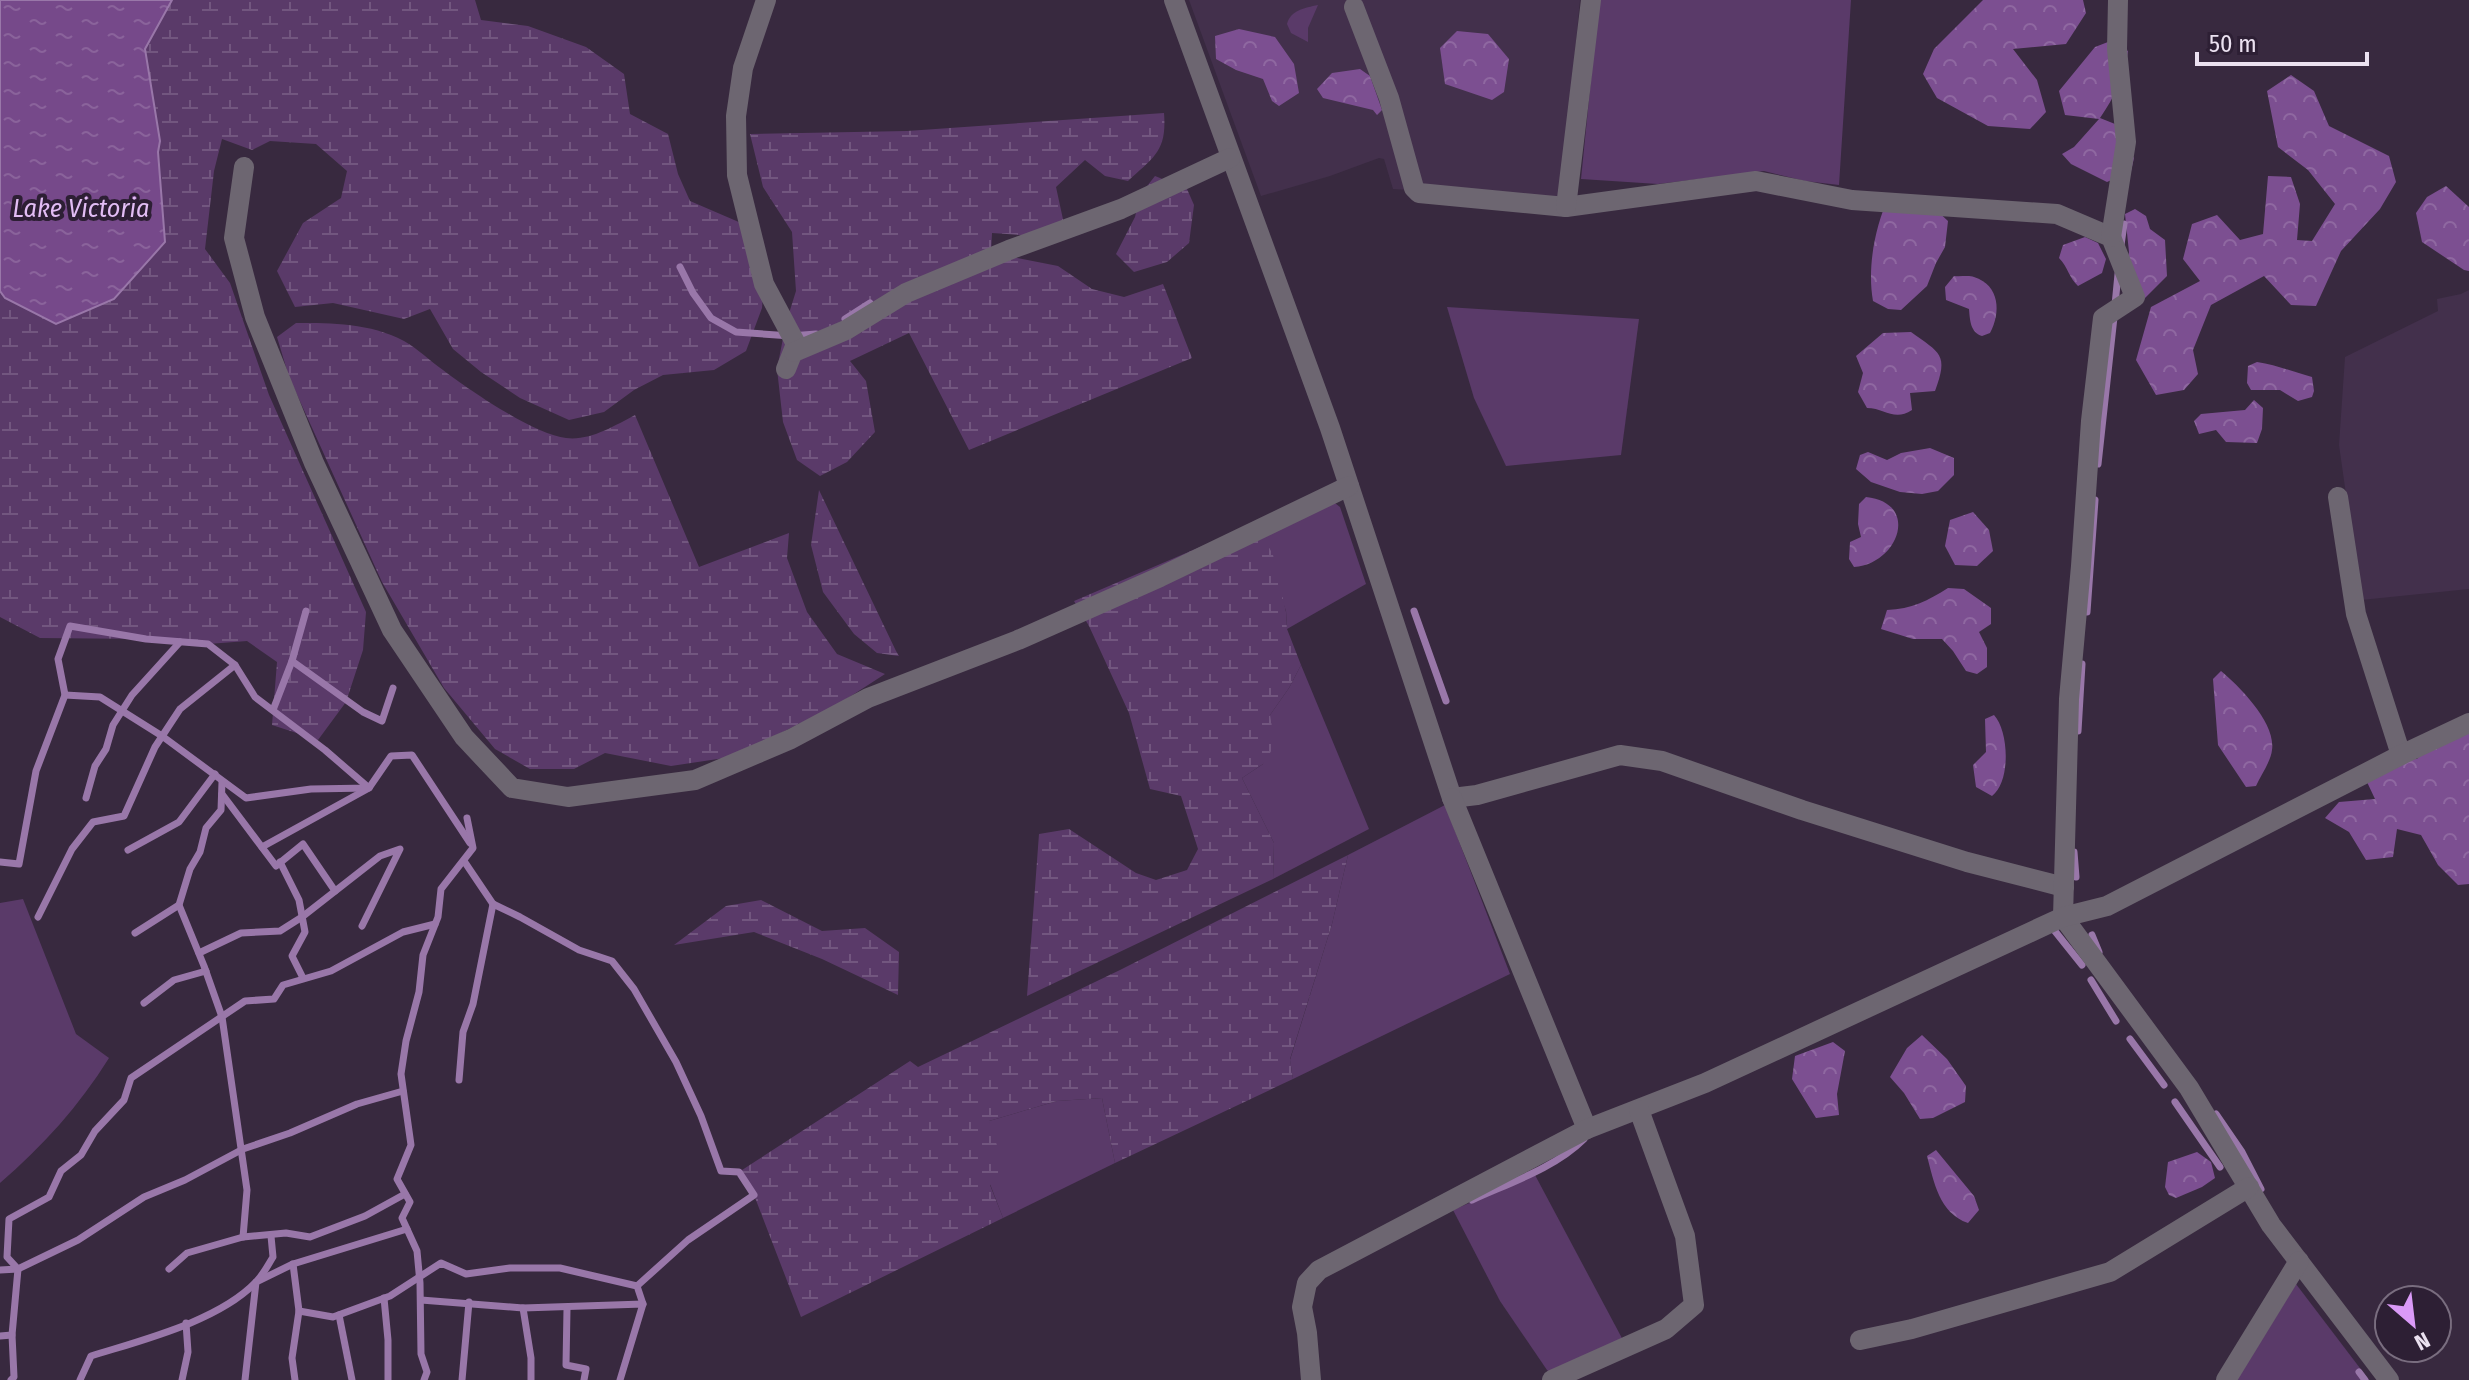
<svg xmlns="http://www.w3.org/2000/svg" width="2469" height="1380" viewBox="0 0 2469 1380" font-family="'Fira Sans Condensed',sans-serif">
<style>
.built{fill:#43304c}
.grass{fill:#5a3a69}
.forest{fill:url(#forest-crowns)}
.wetland{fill:url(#wetland-marsh)}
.water{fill:url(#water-ripples);stroke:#9977a9;stroke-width:2}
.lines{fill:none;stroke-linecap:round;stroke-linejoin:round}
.stream{stroke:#9977a9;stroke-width:7}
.minor{stroke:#6d6671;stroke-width:20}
.labels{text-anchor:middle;stroke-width:8;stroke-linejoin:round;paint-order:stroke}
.water-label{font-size:26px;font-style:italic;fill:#e2bdf4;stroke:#2d1f34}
</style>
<defs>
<pattern id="forest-crowns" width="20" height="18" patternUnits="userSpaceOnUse" patternTransform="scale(2)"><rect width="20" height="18" fill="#7c4f91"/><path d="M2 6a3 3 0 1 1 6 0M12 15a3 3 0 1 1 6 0" fill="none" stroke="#8f68a1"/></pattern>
<pattern id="wetland-marsh" width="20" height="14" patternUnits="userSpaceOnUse" patternTransform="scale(2)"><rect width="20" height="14" fill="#5a3a69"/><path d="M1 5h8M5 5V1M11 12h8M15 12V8" fill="none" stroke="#72567f"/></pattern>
<pattern id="water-ripples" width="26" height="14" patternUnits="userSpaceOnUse" patternTransform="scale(2)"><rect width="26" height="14" fill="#76498a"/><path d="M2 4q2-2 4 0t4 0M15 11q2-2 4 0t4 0" fill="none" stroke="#8a639b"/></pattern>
</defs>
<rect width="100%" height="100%" fill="#38293f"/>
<!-- built -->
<g class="built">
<polygon points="1189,0 1580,0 1562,191 1556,199 1393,189 1384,159 1379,158 1330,176 1261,196"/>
<polygon points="2469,290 2469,589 2361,600 2339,445 2345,357 2438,311 2437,299 2461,294"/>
</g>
<!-- grass -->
<g class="grass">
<polygon points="1599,0 1851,0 1839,185 1805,181 1764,171 1658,184 1581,179"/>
<path d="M1318 5 1308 28V42L1291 33 1287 24C1291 10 1304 8 1318 5Z"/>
<polygon points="1447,307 1639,319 1621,455 1506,466 1474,398"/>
<polygon points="1327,497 1340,507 1366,584 1287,629 1286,611 1256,523"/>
<polygon points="1301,665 1369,829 1273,879 1274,843 1242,778 1263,764 1270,715 1289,688"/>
<polygon points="1445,805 1510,974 1293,1079 1290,1060 1332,924 1348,855"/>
<path d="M23 899 76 1034 109 1058C79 1106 43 1146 0 1183V903Z"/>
<polygon points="1102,1098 1115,1163 1003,1218 990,1184 989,1121 1057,1101"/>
<polygon points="1535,1175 1624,1342 1552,1374 1547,1370 1500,1301 1453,1210"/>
<polygon points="2296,1284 2369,1380 2237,1380"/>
</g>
<!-- forest -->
<g class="forest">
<polygon points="1983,0 2083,0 2086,13 2066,44 2013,49 2037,80 2046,112 2030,129 1988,126 1937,98 1923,74 1934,49"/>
<polygon points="1239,29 1275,37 1294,64 1299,93 1279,106 1272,101 1263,79 1236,70 1216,59 1215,36"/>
<polygon points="1457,31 1488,34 1509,59 1504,92 1492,100 1445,84 1440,48"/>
<path d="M2108 42 2128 51C2125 75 2114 98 2100 118L2115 124 2134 158 2131 171 2107 182 2071 164 2062 154 2074 147 2099 119 2065 115 2059 91 2095 47Z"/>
<polygon points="1360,69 1370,76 1382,110 1377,115 1373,110 1323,98 1317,89 1332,73"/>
<polygon points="2291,75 2314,91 2329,126 2389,156 2396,182 2380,209 2341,251 2316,306 2291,305 2264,276 2211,305 2193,350 2198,374 2184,390 2156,395 2136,360 2151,307 2200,281 2183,259 2192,224 2217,215 2240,240 2263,234 2268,176 2291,177 2300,204 2297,240 2312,241 2335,204 2308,170 2278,147 2267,91"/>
<polygon points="2446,186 2469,207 2469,271 2464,270 2422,242 2416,213 2427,197"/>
<path d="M1889 196 1935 209 1948 221 1945 247 1936 263 1927 286 1901 310 1888 309 1873 301C1867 267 1875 227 1889 196Z"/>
<polygon points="2135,209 2146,216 2150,229 2165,240 2167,276 2136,307 2125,277 2129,252 2125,214"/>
<path d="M2085 237 2098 243 2106 259 2102 273 2078 286C2069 278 2068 267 2059 258L2063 245Z"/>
<path d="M1954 276C1960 277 1969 275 1974 277 2000 285 2001 313 1990 333L1982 336C1970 332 1970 320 1969 309L1946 300 1945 287Z"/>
<path d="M1911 332C1940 353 1949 354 1935 391L1910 393 1912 410C1894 422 1885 408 1867 408L1858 392 1863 373 1856 356 1883 333Z"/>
<path d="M2257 362C2277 365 2293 372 2312 377L2314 391 2312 397 2298 401 2280 390H2251L2247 383 2248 366Z"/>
<polygon points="2254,400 2263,408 2262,429 2257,443 2226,442 2216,430 2199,434 2194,421 2201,414 2245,410"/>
<polygon points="1930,448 1954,458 1954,475 1938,491 1922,494 1900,492 1871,482 1856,469 1860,455 1868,452 1887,460 1901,453"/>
<path d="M1866 497C1921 503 1898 564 1854 567L1849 559 1850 542 1861 537 1858 524 1859 504Z"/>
<polygon points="1973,512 1989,530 1993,551 1977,566 1955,565 1945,546 1950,520"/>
<path d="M1948 588 1964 589 1991 608V624L1979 632 1987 648V667L1977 674 1966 671 1953 651 1942 639H1913L1881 629 1887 610C1912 609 1927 601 1948 588Z"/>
<path d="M2221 671C2240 687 2276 723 2272 750 2271 761 2261 775 2256 786L2246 787 2218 745 2213 679Z"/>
<path d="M1994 715C2009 731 2011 782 1992 796L1976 787 1973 765 1986 752 1985 719Z"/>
<polygon points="2441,727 2469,730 2469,884 2458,885 2438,865 2421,835 2397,829 2393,857 2366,860 2349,832 2325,818 2339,802 2375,799 2367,782 2377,760 2417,759"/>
<polygon points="1922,1035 1947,1059 1966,1086 1965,1102 1933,1118 1920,1119 1904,1093 1890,1077 1907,1048"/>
<polygon points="1833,1042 1845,1051 1837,1094 1839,1115 1816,1118 1792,1079 1795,1056"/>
<path d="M1936 1150 1974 1196 1979 1210 1968 1223C1939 1213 1934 1182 1927 1156Z"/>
<polygon points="2197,1152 2211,1162 2215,1178 2202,1187 2176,1198 2169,1195 2165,1187 2168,1162"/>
</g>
<!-- wetland -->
<g class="wetland">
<polygon points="172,0 475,0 481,20 528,26 586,47 624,74 630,114 668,134 678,174 690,201 748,226 765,270 762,308 746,351 714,370 663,375 634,390 604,412 569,420 520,398 481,372 453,349 430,309 404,319 333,303 295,307 277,271 303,223 341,198 347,171 316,144 270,141 252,150 222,139 214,171 205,249 230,283 269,395 366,612 363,650 346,702 318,740 272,725 277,662 247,641 208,644 146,639 40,638 0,617 0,291 5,298 165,242 158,152 160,141 145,49"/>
<path d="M1164 113C1167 151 1154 157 1128 181L1105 176 1085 160 1056 187 1064 224 1034 236 992 233 991 253 1058 266 1092 289 1124 297 1163 284 1192 358 969 450 909 333 850 361 866 381 875 432 847 462 820 476 797 460 783 422 777 369 786 323 796 291 792 232 763 187 750 134 907 131Z"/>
<polygon points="1155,176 1187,189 1194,205 1189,243 1167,262 1134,272 1116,254 1135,217 1140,195"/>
<path d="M296 323C332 323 370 323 404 341 417 348 430 361 443 370 469 390 535 435 566 438 590 441 614 426 635 415L699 567 789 533 787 558 807 612 837 654 885 674 834 707 731 757 671 766 605 753 574 769H530L495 749 444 688 382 582 289 377 277 337Z"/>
<polygon points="819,490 896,651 899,656 877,653 854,634 823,592 811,545"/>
<polygon points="1256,523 1273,555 1286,612 1287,629 1301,665 1289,688 1270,715 1275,745 1263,764 1242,778 1274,843 1273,879 1027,996 1039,834 1069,829 1136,873 1156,880 1187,870 1198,849 1181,796 1150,789 1129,713 1089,626 1074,601"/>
<polygon points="1348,855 1332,924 1290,1059 1293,1079 1115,1163 1102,1098 1057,1101 989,1121 1006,1173 990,1185 1003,1218 801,1317 754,1195 739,1172 910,1061 918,1067 1120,970"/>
<polygon points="761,900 822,931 865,928 899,952 898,995 822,959 754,932 674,945 726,906"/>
</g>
<!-- water -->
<polygon class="water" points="0,0 172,0 145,49 160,141 158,152 165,242 114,299 56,324 5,298 0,291"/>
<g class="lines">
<!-- stream -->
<g class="stream">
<polyline points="2121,245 2124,224"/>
<polyline points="680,267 693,293 711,318 736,332 791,336 816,334"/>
<polyline points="2115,305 2118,274"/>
<polyline points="845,319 870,303"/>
<polyline points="2098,464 2114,317"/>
<polyline points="1414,611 1446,701"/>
<polyline points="2087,612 2095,500"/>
<polyline points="292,661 363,712 382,721 393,688"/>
<polyline points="65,695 100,697 162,736 246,798 311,789 369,788 391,756 412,755 470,843"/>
<polyline points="273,710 292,661 306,611"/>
<polyline points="2078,731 2082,664"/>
<polyline points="222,794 276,866 303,844 335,891"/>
<polyline points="86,798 95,766 106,749 113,725 132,695 180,642"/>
<polyline points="128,850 179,822 215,774"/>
<polyline points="2074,852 2076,877"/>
<polyline points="464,861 493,904 520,917 579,950 612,961 634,989 676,1062 701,1116 721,1171 739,1172 754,1195 688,1240 637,1286"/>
<polyline points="0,862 19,864 36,771 65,695 58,659 70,626 146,639 208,644 235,665 255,697 325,750 369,788 262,847"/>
<polyline points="280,862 299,900 305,932 292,956 303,978"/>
<polyline points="179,905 204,966 222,1017 247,1190 243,1237"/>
<polyline points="38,917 72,849 93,822 124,816 155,747 180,709 235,665"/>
<polyline points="2054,930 2082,965"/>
<polyline points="135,933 179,905 190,869 200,852 206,828 221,810 222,782"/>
<polyline points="2092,935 2099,952"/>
<polyline points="199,953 241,933 280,931 302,917 380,856 400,849 362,926"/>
<polyline points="2091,980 2116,1021"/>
<polyline points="144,1003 174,980 206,971"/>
<polyline points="2130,1039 2164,1085"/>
<polyline points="459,1080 463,1032 473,1004 493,904"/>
<polyline points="2175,1102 2220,1167"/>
<polyline points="2216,1114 2242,1152 2261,1189"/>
<path d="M1472 1200C1509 1183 1555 1168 1584 1139"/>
<polyline points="293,1264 299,1311 292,1358 295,1380"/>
<polyline points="169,1269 187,1253 243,1237 286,1233 310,1237 365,1216 405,1194"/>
<polyline points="0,1270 18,1269 78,1240 144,1197 185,1180 243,1149 290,1133 357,1104 403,1091"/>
<polyline points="384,1298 388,1340 388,1380"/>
<polyline points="421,1300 523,1308 643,1304 620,1380"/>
<polyline points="523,1308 531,1358 531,1380"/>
<polyline points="567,1309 566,1365 586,1369 584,1380"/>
<polyline points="299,1311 333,1317 390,1296 441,1263 466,1274 510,1268 560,1268 637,1286 643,1304"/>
<polyline points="339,1315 352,1380"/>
<polyline points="0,1336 12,1335"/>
<polyline points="2359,1372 2365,1380"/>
<polyline points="11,1380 14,1377 12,1335 18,1269 7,1257 9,1219 49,1197 61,1171 81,1155 95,1131 124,1100 131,1078 245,1001 274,999 283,985 331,971 403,932 435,924"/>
<path d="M80 1380 91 1356C142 1340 219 1321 256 1282 263 1275 268 1265 273 1257L271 1236"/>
<polyline points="182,1380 188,1352 186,1323"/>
<polyline points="245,1380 256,1282 293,1264 407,1229"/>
<polyline points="424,1380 427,1372 421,1354 420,1283 417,1251 402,1218 410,1202 397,1179 411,1145 401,1074 406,1041 419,992 423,955 438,917 441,889 473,848 467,818"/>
<polyline points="462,1380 469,1302"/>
</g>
<!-- minor -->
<g class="minor">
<polyline points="766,0 743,68 736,116 737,175 764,284 796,344 786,369"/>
<polyline points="1174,0 1330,428 1452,798 1477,795 1620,755 1662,761 1802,810 1967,862 2064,887"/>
<polyline points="1354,7 1389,98 1414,188 1419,193 1566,207 1756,181 1852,200 2057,214 2111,237 2135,297 2103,318 2091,421 2081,566 2069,699 2063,917 2189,1088 2271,1225 2389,1380"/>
<polyline points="244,167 234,238 255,317 314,463 392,630 464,737 512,788 568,797 695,780 791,739 868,698 1018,640 1160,577 1349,486"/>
<polyline points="1566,207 1591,0"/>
<polyline points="2111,237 2126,142 2117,49 2118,0"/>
<polyline points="794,352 846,330 906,293 1009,250 1121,209 1230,158"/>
<polyline points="2338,497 2356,614 2401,755"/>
<polyline points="1452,798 1587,1129"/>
<polyline points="1860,1340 1912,1329 2110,1272 2249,1187"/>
<polyline points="1311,1380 1307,1333 1302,1307 1307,1283 1319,1270 1587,1129 1705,1083 2063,917 2107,906 2401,755 2469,723"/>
<polyline points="1552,1380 1666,1329 1694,1305 1685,1236 1639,1110"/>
<polyline points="2226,1380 2299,1261"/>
</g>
</g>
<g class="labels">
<!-- water labels -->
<g class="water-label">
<text x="81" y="217">Lake Victoria</text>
</g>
</g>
<!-- north arrow -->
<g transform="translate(2413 1324) rotate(152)"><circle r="38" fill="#2d1f34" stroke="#796d7f" stroke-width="2"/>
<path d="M0-6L14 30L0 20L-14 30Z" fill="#da9af7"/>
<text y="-12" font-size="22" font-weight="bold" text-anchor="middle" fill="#ebe1f0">N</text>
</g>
<!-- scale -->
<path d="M2197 52v12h170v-12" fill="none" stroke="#ebe1f0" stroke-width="4"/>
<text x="2209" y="52" font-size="24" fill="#ebe1f0" stroke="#2d1f34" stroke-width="6" paint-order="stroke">50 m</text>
</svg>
